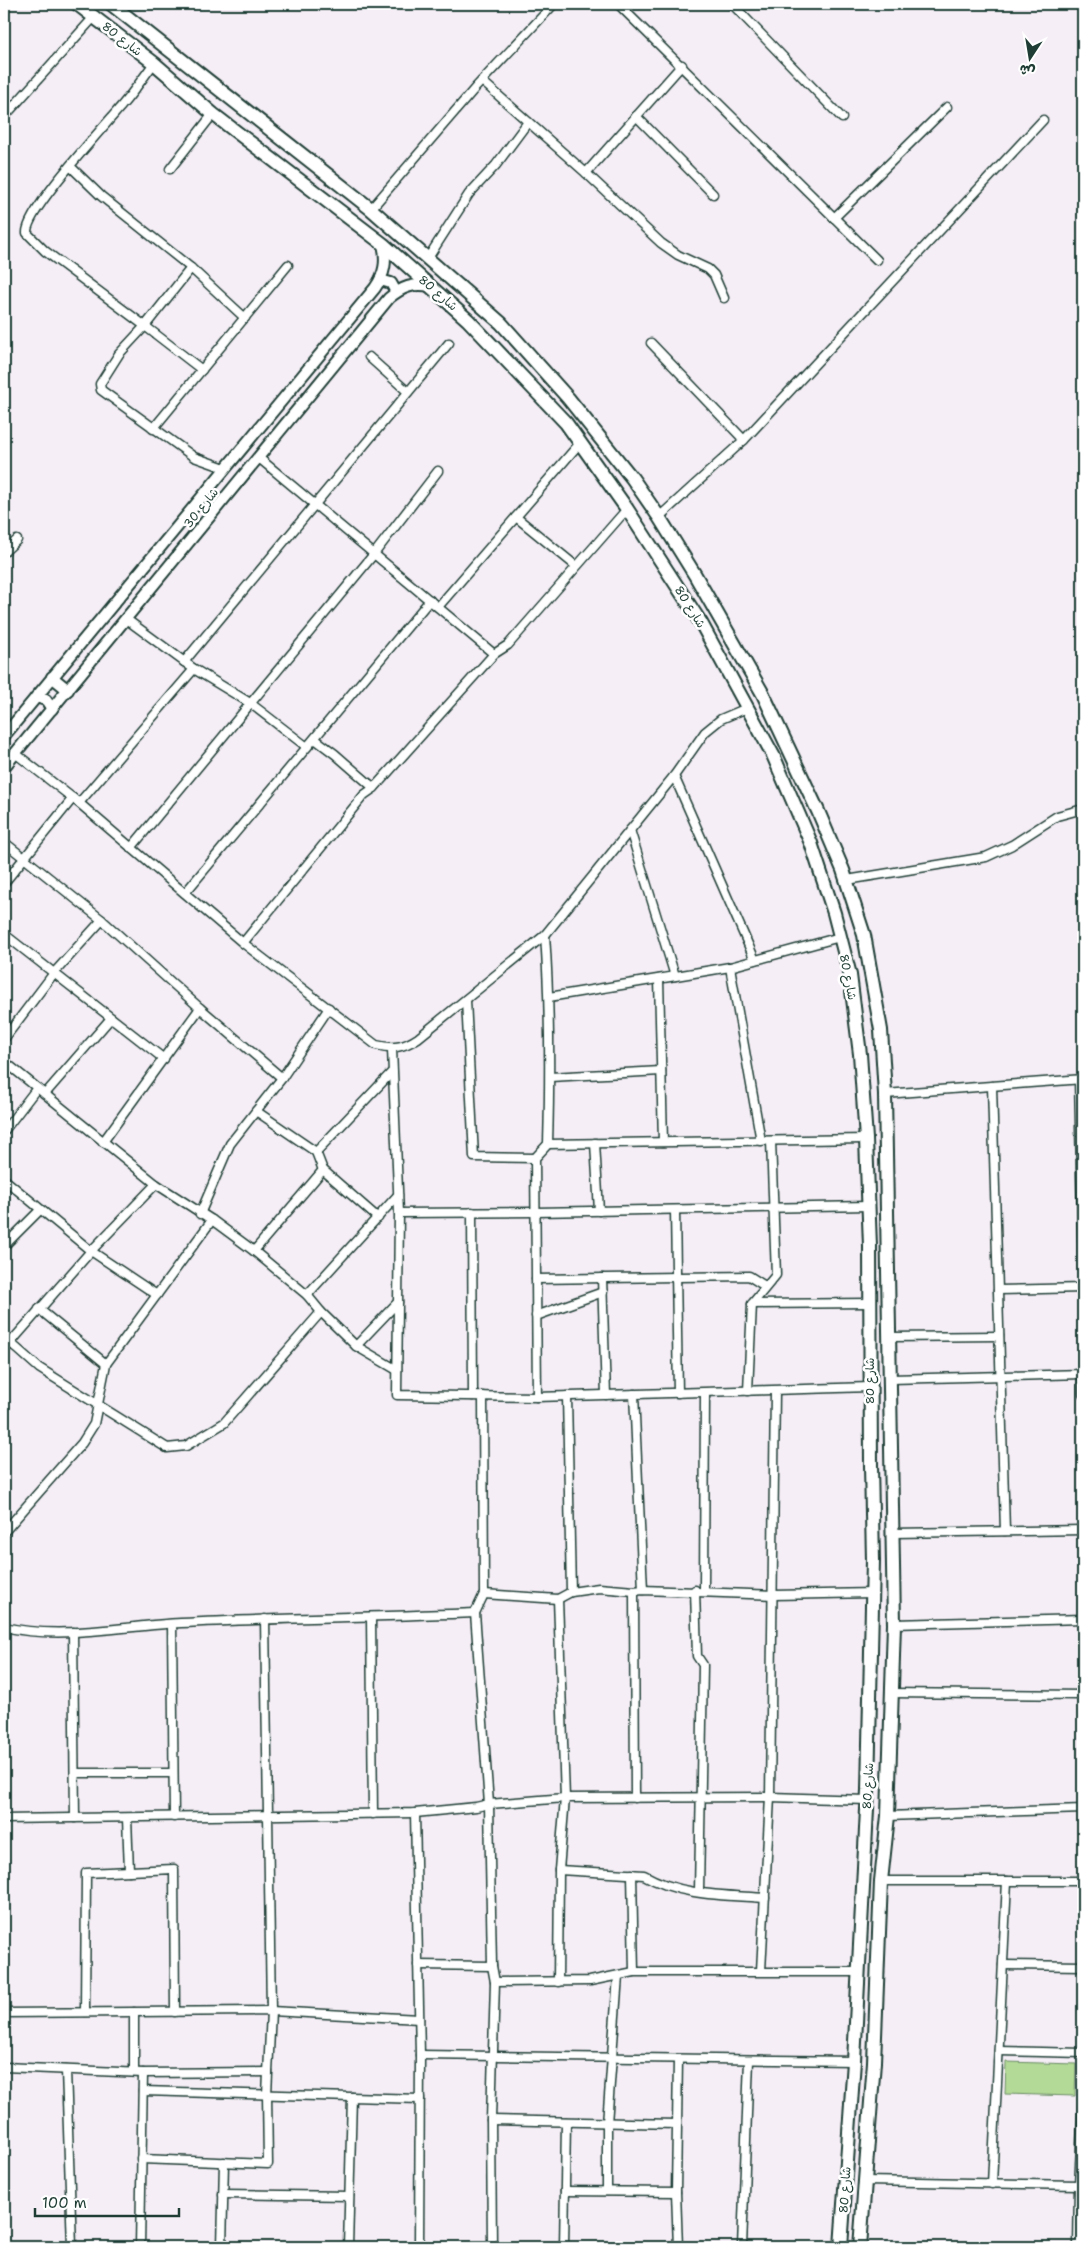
<svg xmlns="http://www.w3.org/2000/svg" width="1087" height="2251" viewBox="0 0 1087 2251" font-family="'Shantell Sans','Playpen Sans Arabic',sans-serif">
<style>
.green{fill:#b3da96;stroke:#698c65}
.lines{fill:none;stroke-linecap:round;stroke-linejoin:round}
.minor-casing{stroke:#1f3d34;stroke-width:11}
.tertiary-casing{stroke:#1f3d34;stroke-width:14}
.primary-casing{stroke:#1f3d34;stroke-width:16}
.minor{stroke:#fff;stroke-width:8}
.tertiary{stroke:#fff;stroke-width:10}
.primary{stroke:#fff;stroke-width:12}
.labels{text-anchor:middle;stroke-width:5;stroke-linejoin:round;paint-order:stroke}
.street-label{font-size:12px;fill:#1f3d34;stroke:#fff}
</style>
<rect width="100%" height="100%" fill="#f6eef6"/>
<filter id="ink" filterUnits="userSpaceOnUse"><feTurbulence type="fractalNoise" baseFrequency=".02" numOctaves="2"/><feDisplacementMap in="SourceGraphic" scale="10" xChannelSelector="R" yChannelSelector="G"/><feConvolveMatrix kernelMatrix="1 2 1 2 8 2 1 2 1" color-interpolation-filters="sRGB"/></filter>
<g filter="url(#ink)">
<!-- green -->
<polygon class="green" points="1006,2062 1076,2064 1075,2096 1005,2094"/>
<g class="lines">
<!-- minor casing -->
<g class="minor-casing">
<g id="minor">
<polyline points="618,4 877,260"/>
<polyline points="732,4 842,118"/>
<path d="M154 63C144 77 134 91 123 104 106 125 25 211 27 233L45 251 145 326 119 354 100 384 101 390 194 457 225 468"/>
<polyline points="482,81 586,173 661,243 678,255 708,269 714,275 724,298"/>
<polyline points="636,116 713,194"/>
<polyline points="4,117 94,17"/>
<polyline points="70,166 101,196 191,268 245,318"/>
<polyline points="170,169 213,114"/>
<polyline points="586,173 682,65"/>
<polyline points="371,209 476,87 554,4"/>
<polyline points="834,218 947,107"/>
<polyline points="428,258 469,194 496,165 528,122"/>
<polyline points="191,268 145,326 202,370"/>
<polyline points="651,343 744,440"/>
<polyline points="369,357 408,392"/>
<polyline points="153,429 288,265"/>
<polyline points="259,458 494,654"/>
<polyline points="516,517 576,566"/>
<polyline points="659,517 744,440 1043,120"/>
<polyline points="4,552 17,540"/>
<polyline points="438,607 580,443"/>
<polyline points="126,619 194,669 250,703 307,747"/>
<polyline points="184,662 449,343"/>
<polyline points="315,739 335,754 374,788"/>
<path d="M15 753 79 803 243 943 376 1045C393 1049 403 1048 418 1038L545 935 674 776 705 732 721 719 747 708"/>
<polyline points="674,776 755,960"/>
<polyline points="79,803 194,669"/>
<polyline points="630,830 675,976"/>
<polyline points="4,842 102,920 200,1008 282,1078"/>
<polyline points="131,848 374,554 438,471"/>
<polyline points="847,880 986,857 1012,845 1057,816 1083,809"/>
<polyline points="4,883 73,798"/>
<polyline points="185,893 430,600"/>
<polyline points="4,934 164,1059"/>
<polyline points="243,943 364,795 374,788 494,654 508,645 627,509"/>
<polyline points="730,967 761,1141"/>
<polyline points="659,979 663,1142"/>
<polyline points="549,997 730,967 840,937"/>
<polyline points="466,1000 474,1157 535,1158"/>
<polyline points="4,1039 54,973 102,920"/>
<polyline points="392,1049 399,1213 397,1395 537,1397 870,1387"/>
<polyline points="4,1061 156,1184 212,1220 254,1251 307,1295 321,1312 356,1346 397,1370"/>
<polyline points="550,1077 661,1071"/>
<polyline points="1079,1079 1083,1267"/>
<polyline points="992,1086 1005,1531"/>
<polyline points="45,1094 111,1018"/>
<polyline points="885,1094 1083,1079"/>
<polyline points="256,1111 316,1152 323,1170 378,1218"/>
<polyline points="4,1131 37,1088"/>
<polyline points="103,1142 200,1008"/>
<polyline points="595,1143 599,1211"/>
<polyline points="548,1144 866,1139"/>
<polyline points="316,1152 392,1072"/>
<polyline points="4,1179 91,1251 157,1295"/>
<polyline points="675,1210 678,1393"/>
<polyline points="472,1212 473,1396"/>
<polyline points="399,1213 536,1212 869,1206"/>
<polyline points="200,1214 230,1144 282,1078 329,1008"/>
<polyline points="4,1246 40,1210"/>
<polyline points="254,1251 323,1170"/>
<polyline points="602,1278 606,1395"/>
<polyline points="536,1279 749,1276 765,1286"/>
<polyline points="998,1290 1083,1288"/>
<polyline points="307,1295 398,1195"/>
<polyline points="752,1304 870,1303"/>
<polyline points="39,1309 106,1364"/>
<polyline points="536,1316 603,1292"/>
<polyline points="4,1337 39,1368 167,1448 186,1446 224,1423 321,1312"/>
<polyline points="890,1337 999,1336"/>
<polyline points="356,1346 398,1302"/>
<polyline points="4,1350 91,1251 156,1184"/>
<polyline points="1083,1374 1083,1394"/>
<polyline points="891,1379 1083,1374"/>
<polyline points="748,1391 752,1304 776,1275 771,1141"/>
<polyline points="634,1394 643,1590"/>
<polyline points="483,1396 484,1594 475,1613 489,1804 492,1966 495,1982 491,2120 492,2247"/>
<polyline points="567,1396 571,1592"/>
<path d="M537 1397 535 1158 548 1144C550 1074 550 1005 545 935"/>
<polyline points="4,1532 82,1443 94,1424 106,1364 212,1220"/>
<polyline points="893,1533 1083,1530"/>
<polyline points="695,1590 697,1656 703,1665 699,1892"/>
<polyline points="634,1591 635,1798"/>
<polyline points="704,1591 705,1393"/>
<polyline points="484,1594 558,1599 571,1592 599,1588 634,1591 643,1590 774,1595 873,1593"/>
<polyline points="558,1599 565,1798 559,1870 558,1982"/>
<polyline points="371,1617 373,1814"/>
<polyline points="172,1624 174,1817"/>
<polyline points="894,1624 1083,1619"/>
<path d="M4 1627C61 1640 123 1626 181 1623 279 1618 377 1617 475 1613"/>
<polyline points="73,1632 75,1818"/>
<polyline points="892,1693 1083,1695"/>
<polyline points="76,1773 173,1773"/>
<polyline points="415,1813 420,2055 419,2247"/>
<polyline points="888,1816 1083,1809"/>
<polyline points="127,1818 129,1871"/>
<polyline points="4,1819 415,1813 476,1807 489,1804 565,1798 770,1797 867,1800"/>
<path d="M559 1870 644 1875C680 1896 724 1895 765 1898"/>
<polyline points="632,1874 634,1972"/>
<polyline points="881,1881 1083,1881"/>
<polyline points="418,1965 492,1966"/>
<polyline points="1003,1965 1083,1966"/>
<polyline points="761,1971 770,1797 775,1391"/>
<polyline points="495,1982 590,1981 634,1972 858,1972"/>
<polyline points="85,2012 86,1873 174,1869 175,2012"/>
<polyline points="4,2013 271,2011 419,2019"/>
<polyline points="999,2051 1083,2053"/>
<polyline points="420,2055 854,2061"/>
<polyline points="678,2059 676,2192 678,2247"/>
<polyline points="4,2067 143,2073 268,2072"/>
<polyline points="66,2070 72,2247"/>
<polyline points="134,2072 134,2012"/>
<polyline points="143,2091 420,2099"/>
<polyline points="491,2120 676,2124"/>
<polyline points="141,2159 268,2164 267,2094 271,2011 265,1619"/>
<polyline points="865,2181 1079,2185"/>
<polyline points="992,2184 1007,1881"/>
<polyline points="565,2191 676,2192"/>
<polyline points="607,2191 607,2123 618,1976"/>
<polyline points="223,2194 349,2196"/>
<polyline points="140,2247 143,2073"/>
<polyline points="222,2247 224,2162"/>
<polyline points="348,2247 352,2097"/>
<polyline points="564,2247 566,2122"/>
<polyline points="742,2247 749,2060"/>
<polyline points="1078,2247 1079,2185 1083,2105"/>
</g>
</g>
<!-- tertiary casing -->
<g class="tertiary-casing">
<g id="tertiary">
<polyline points="380,280 391,283 396,292"/>
<polyline points="52,677 68,690"/>
<polyline points="36,697 46,700 52,709"/>
<path d="M4 736 375 288C385 274 387 261 383 244"/>
<path d="M4 767 389 298C402 287 413 283 430 286"/>
</g>
</g>
<!-- primary casing -->
<g class="primary-casing">
<g id="primary">
<polyline points="77,4 154,63 213,114 383,244 468,320 566,423 627,509 701,623 773,755 811,843 834,913 850,975 860,1054 866,1139 870,1246 871,1466 873,1560 868,1790 854,2061 841,2247"/>
<polyline points="111,4 371,209 501,323 568,398 632,478 659,517 695,575 763,694 818,811 843,870 864,935 881,1030 885,1094 894,1624 888,1816 881,1881 874,2062 860,2247"/>
</g>
</g>
<!-- minor -->
<use href="#minor" class="minor"/>
<!-- tertiary -->
<use href="#tertiary" class="tertiary"/>
<!-- primary -->
<use href="#primary" class="primary"/>
</g>
</g>
<g class="labels">
<!-- street labels -->
<g class="street-label">
<text transform="translate(122 39) rotate(38)" y="4">شارع 80</text>
<text transform="translate(438 293) rotate(41)" y="4">شارع 80</text>
<text transform="translate(201 508) rotate(-51)" y="4">شارع 30</text>
<text transform="translate(690 607) rotate(58)" y="4">شارع 80</text>
<text transform="translate(848 977) rotate(79)" y="4">شارع 80</text>
<text transform="translate(870 1381) rotate(-90)" y="4">شارع 80</text>
<text transform="translate(868 1786) rotate(-87)" y="4">شارع 80</text>
<text transform="translate(845 2190) rotate(-86)" y="4">شارع 80</text>
</g>
</g>
<!-- margin -->
<rect width="1087" height="2251" fill="none" stroke="#fff" stroke-width="20"/>
<rect x="10" y="10" width="1067" height="2231" fill="none" stroke="#1f3d34" stroke-width="2" filter="url(#ink)"/>
<!-- north arrow -->
<g transform="translate(1030 58) rotate(192)" stroke="#ffffff" stroke-width="4" paint-order="stroke">
<path d="M0-4L9 19L0 12L-9 19Z" fill="#1f3d34"/>
<text y="-8" font-size="14" font-weight="bold" text-anchor="middle" fill="#1f3d34">ش</text>
</g>
<!-- scale -->
<path d="M35 2208v8h144v-8" fill="none" stroke="#1f3d34" stroke-width="2.5"/>
<text x="42" y="2208" font-size="15" fill="#1f3d34" stroke="#ffffff" stroke-width="4" paint-order="stroke">100 m</text>
</svg>
